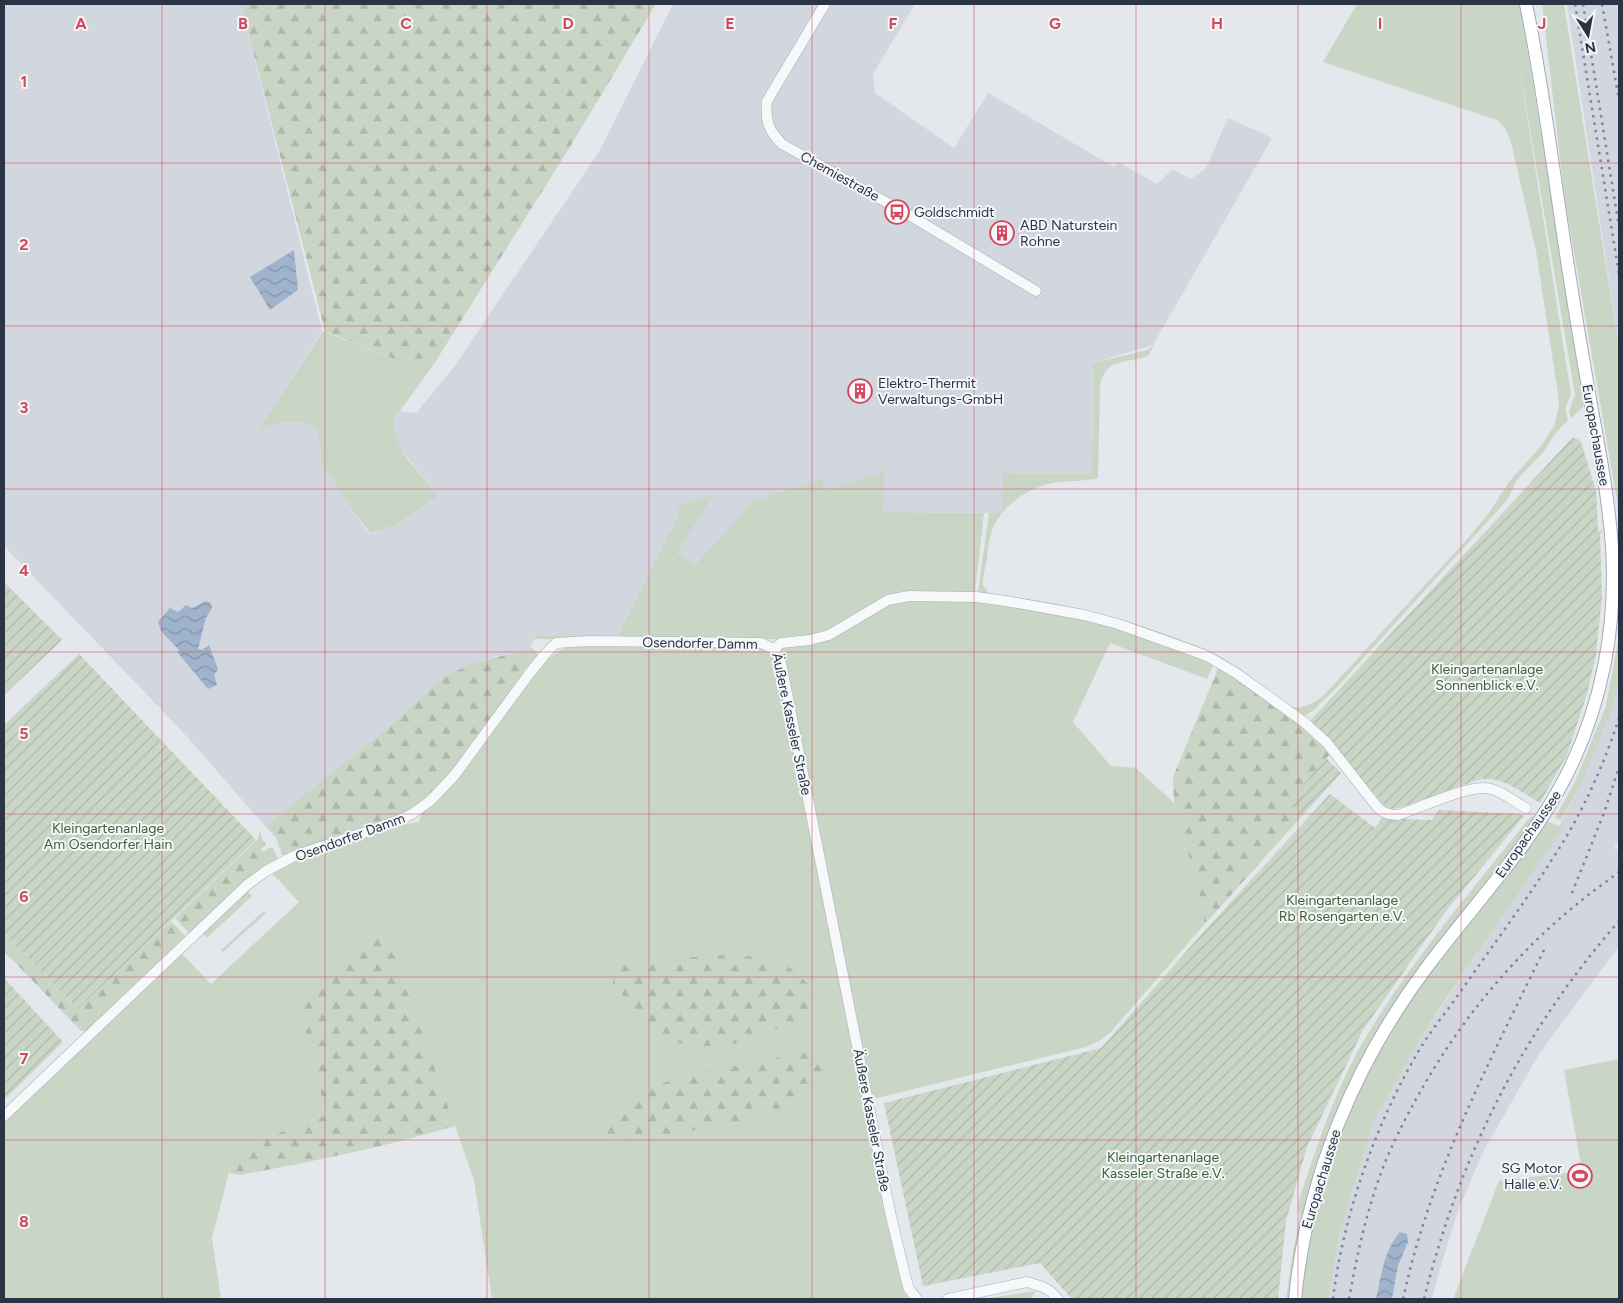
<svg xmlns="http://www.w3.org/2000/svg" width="1623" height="1303" viewBox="0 0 1623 1303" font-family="Figtree,sans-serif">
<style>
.built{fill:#d2d6de}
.grass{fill:#c9d6c5;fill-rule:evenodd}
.forest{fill:url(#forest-firs)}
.garden{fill:url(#garden-furrows)}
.water{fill:url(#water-waves)}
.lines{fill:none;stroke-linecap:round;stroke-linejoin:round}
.minor-casing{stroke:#a9aeb7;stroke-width:11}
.major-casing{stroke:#a3abb8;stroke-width:14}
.minor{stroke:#f7f8fa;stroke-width:10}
.major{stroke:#fff;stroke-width:12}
.rail{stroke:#7d8696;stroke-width:2.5;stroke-dasharray:2.5 5;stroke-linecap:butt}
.grid{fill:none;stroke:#d1495b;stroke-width:1;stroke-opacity:0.55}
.labels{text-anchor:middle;stroke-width:4;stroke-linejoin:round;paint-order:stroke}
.street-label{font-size:14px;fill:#2b3445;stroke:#f4f6f9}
.poi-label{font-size:14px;fill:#2b3445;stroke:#f4f6f9;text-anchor:start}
.park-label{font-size:14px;fill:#3f6138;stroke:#f4f6f9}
.grid-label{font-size:16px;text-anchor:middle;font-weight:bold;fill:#d1495b;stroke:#f4f6f9;stroke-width:4;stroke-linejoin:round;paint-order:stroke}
</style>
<defs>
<pattern id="forest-firs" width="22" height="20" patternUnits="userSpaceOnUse" patternTransform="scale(1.25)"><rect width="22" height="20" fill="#c9d6c5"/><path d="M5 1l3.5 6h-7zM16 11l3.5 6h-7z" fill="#adb8ab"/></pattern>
<pattern id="garden-furrows" width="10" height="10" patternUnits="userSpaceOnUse" patternTransform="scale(1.25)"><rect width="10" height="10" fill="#c9d6c5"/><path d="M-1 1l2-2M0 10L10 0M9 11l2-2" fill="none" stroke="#adb8ab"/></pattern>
<pattern id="water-waves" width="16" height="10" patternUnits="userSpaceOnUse" patternTransform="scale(1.25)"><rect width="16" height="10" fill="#9fb4cc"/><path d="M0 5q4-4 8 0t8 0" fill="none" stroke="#8293a7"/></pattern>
</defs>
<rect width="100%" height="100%" fill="#e4e7ec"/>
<!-- built -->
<g class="built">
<polygon points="4,4 241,4 322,331 259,430 280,422 304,422 318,431 323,470 334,474 349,505 369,534 396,525 438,496 402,450 395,438 393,427 394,420 400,411 416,413 455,366 600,150 673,4 915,4 873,74 875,93 954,148 988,93 1114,167 1118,162 1157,184 1173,169 1191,179 1206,168 1228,118 1272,138 1153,345 1093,363 1092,474 1003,473 1002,513 883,512 825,491 821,479 753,501 696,564 677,553 713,494 678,516 617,636 537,636 528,650 497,656 471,664 441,679 384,731 265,826 181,730 4,546"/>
<polygon points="1567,4 1617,4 1619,19 1619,346"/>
<polygon points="1619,680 1619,841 1614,848 1619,850 1619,946 1539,1054 1483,1152 1458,1211 1438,1275 1432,1299 1392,1299 1398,1266 1408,1242 1383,1265 1376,1299 1328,1299 1340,1232 1372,1125 1421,1038 1550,846 1549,845 1581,785 1613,708"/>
</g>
<!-- grass -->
<g class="grass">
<path d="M1357 4H1520L1585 402 1583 407 1571 418 1569 411 1575 395 1517 53 1571 394 1565 409 1568 420 1554 435 1545 450 1516 481 1508 499 1339 685 1314 710 1306 715 1301 714 1199 648 980 594 978 592 989 513H1002L1003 473 1092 474 1093 363 1147 350 1154 345 1148 356C1126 364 1105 357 1100 386L1098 478C1084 482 1067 480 1052 483 1028 488 1003 505 993 528 989 538 988 549 987 559 985 567 983 576 983 585L988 592 992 594C1054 601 1115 615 1173 637 1192 644 1212 651 1229 662 1250 675 1269 692 1290 706 1303 710 1314 703 1324 695L1470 536 1489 513 1508 483 1541 446 1554 426 1559 406 1558 394 1536 251 1511 142 1505 128 1497 120 1323 62Z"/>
<polygon points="1542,4 1564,4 1619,347 1619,524 1617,500 1565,200"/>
<path d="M323 331 413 367 434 364 394 419C389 445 423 476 438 496L396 525 370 533 349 505 331 475 323 470 318 431 304 422H280L258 431Z"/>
<polygon points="884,471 883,512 984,513 975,592 972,594 909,593 824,633 784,639 681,640 535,639 537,636 617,636 678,516 676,506 714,494 677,553 696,564 753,501 821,479 826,491"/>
<polygon points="907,599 988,601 1113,626 1211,662 1213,666 1207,679 1110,643 1073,722 1111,766 1136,768 1174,803 1203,907 1204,925 1110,1033 1099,1041 1086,1047 877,1098 874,1096 871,1093 782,651 784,647 806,643 878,607"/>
<polygon points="1619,637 1619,680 1613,708 1581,785 1561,820 1555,818 1575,782 1606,706"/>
<path d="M580 645 752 646 770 651 776 661 904 1292 908 1299H492L474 1180 384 923 301 1004 303 1020 326 1115 252 1143 232 1161 212 1238 221 1299H4V1121L179 951 211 984 299 902 270 871 287 862 397 825 419 822 423 810 543 662 566 647ZM734 1124 629 1140 599 1139Z"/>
<polygon points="530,647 537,652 537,658 524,670 517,662 525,650 528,650"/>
<path d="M1533 816 1538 817 1358 1068 1290 1299H1286L1292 1257 1300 1216 1298 1206 1301 1194C1317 1146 1334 1094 1359 1049 1406 966 1471 892 1530 817Z"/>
<polygon points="1547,821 1563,828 1440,1008 1421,1038 1372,1125 1340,1232 1328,1299 1299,1299 1314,1210 1354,1096 1401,1011 1545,822"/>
<polygon points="1619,1059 1619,1299 1453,1299 1499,1181 1582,1171 1564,1070"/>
<polygon points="1036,1291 1030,1299 982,1299"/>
</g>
<!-- forest -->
<g class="forest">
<polygon points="241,4 656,4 568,150 434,364 413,367 325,331"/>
<polygon points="525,650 517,662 524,670 521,679 466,755 436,790 404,815 286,856 282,854 276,838 265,826 384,731 441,679 470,664"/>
<polygon points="1219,666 1308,730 1329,750 1330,754 1288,803 1302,816 1204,925 1203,907 1174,803 1173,777"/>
<polygon points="261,830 261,837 266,844 261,849 264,852 269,848 273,848 278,859 190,934 175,918 257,840"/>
<polygon points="242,892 248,892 252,896 207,938 203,934"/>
<polygon points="264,911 266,913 223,952 221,950"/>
<polygon points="170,922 174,924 185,936 185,941 86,1032 80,1030 4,951 4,933 78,1009"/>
<path d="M384 923 455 1126C385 1147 313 1161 241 1175L229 1173 232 1161 252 1143 326 1115 303 1020 301 1004Z"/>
<polygon points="731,954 781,960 813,988 815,1014 739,1043 705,1046 678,1043 647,1023 613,984 612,969 634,962"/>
<polygon points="819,1050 825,1083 775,1111 734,1124 629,1140 599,1139 590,1133 606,1118 658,1084 709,1071"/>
</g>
<!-- garden -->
<g class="garden">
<path d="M1572 438 1578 439 1581 442 1596 491 1598 532 1603 529 1600 534 1602 596 1596 654 1587 694 1567 755 1540 803C1523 793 1502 776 1481 779L1399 808 1391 809 1385 806 1328 741 1309 722Z"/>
<polygon points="4,582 62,640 4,695"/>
<polygon points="79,654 256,840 78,1009 4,933 4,725"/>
<polygon points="1326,758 1341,773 1302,816 1288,803"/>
<polygon points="1330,794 1375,828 1382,818 1429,820 1432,820 1439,810 1520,814 1524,816 1446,911 1363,1030 1307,1147 1286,1221 1278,1299 1072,1299 1040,1263 923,1286 884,1103 1101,1048 1207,928"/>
<polygon points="4,978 63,1042 4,1100"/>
</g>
<!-- water -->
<g class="water">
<polygon points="294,250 298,290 270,310 250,277"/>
<polygon points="206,601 211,603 212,608 206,618 198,649 202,650 209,645 218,669 214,675 217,685 208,689 178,653 179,650 161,631 158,622 170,608 178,612 186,605 192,608"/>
<path d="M1400 1232 1407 1234 1408 1242 1398 1266 1392 1299H1376C1381 1276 1384 1250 1400 1232Z"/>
</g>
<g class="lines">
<!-- minor casing -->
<g class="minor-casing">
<g id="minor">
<path d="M825 4 767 101C765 120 768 130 782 144L909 215 1036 291"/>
<path d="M774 649 781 643 810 640 829 635 888 600 909 596 976 597 1006 601 1084 615 1118 624 1188 649 1207 656 1236 673 1304 722 1327 743 1378 808C1385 814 1390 815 1398 815 1418 808 1465 787 1484 788 1498 788 1513 801 1526 808"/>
<polyline points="4,1116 247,885 266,871 294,856 395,822 412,814 430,801 454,776 529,674 546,653 556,643 589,641 761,643 774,649 781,663 890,1212 906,1279 909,1289 917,1299"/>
<polyline points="948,1299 1027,1282 1043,1287 1050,1291 1058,1299"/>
</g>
</g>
<!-- major casing -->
<g class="major-casing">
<path id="major" d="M1295 1299C1307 1178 1354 1064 1427 967 1474 904 1530 847 1566 776 1602 706 1617 626 1612 547 1609 503 1601 459 1593 416 1585 370 1577 325 1570 279 1555 187 1545 95 1526 4"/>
</g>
<!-- minor -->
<use href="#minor" class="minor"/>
<!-- major -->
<use href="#major" class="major"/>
<!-- rail -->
<g class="rail">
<polyline points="1575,4 1619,274"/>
<polyline points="1583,4 1619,227"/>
<polyline points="1602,4 1619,100"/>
<polyline points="1572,893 1604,813 1619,767"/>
<path d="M1333 1299C1343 1215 1377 1120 1421 1047 1431 1031 1443 1016 1454 1001 1487 953 1522 907 1553 858 1582 814 1603 767 1619 718"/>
<path d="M1349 1299C1358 1250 1369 1199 1389 1153 1431 1060 1492 975 1571 909 1586 896 1603 884 1619 872"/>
<path d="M1403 1299C1430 1174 1490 1060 1546 946"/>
<path d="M1424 1299C1460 1156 1522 1032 1619 921"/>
</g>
</g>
<!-- grid -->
<path class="grid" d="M162 4V1299M325 4V1299M487 4V1299M649 4V1299M812 4V1299M974 4V1299M1136 4V1299M1298 4V1299M1461 4V1299M4 163H1619M4 326H1619M4 489H1619M4 652H1619M4 814H1619M4 977H1619M4 1140H1619"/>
<!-- icons -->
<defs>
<g id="bus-ring" transform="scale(1.25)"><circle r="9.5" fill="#f4f6f9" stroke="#d1495b" stroke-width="1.5"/><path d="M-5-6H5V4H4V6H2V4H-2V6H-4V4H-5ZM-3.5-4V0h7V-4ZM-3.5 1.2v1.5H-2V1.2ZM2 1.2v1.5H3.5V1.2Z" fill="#d1495b"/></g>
<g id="building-ring" transform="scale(1.25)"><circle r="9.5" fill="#f4f6f9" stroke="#d1495b" stroke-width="1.5"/><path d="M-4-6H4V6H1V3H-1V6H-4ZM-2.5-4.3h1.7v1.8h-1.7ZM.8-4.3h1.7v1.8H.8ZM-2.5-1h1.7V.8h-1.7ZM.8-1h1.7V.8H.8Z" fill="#d1495b"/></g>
<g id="stadium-ring" transform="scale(1.25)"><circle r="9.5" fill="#f4f6f9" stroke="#d1495b" stroke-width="1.5"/><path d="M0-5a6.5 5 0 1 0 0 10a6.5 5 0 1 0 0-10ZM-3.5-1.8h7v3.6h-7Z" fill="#d1495b"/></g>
</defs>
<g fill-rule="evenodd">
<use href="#bus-ring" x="897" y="212"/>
<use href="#building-ring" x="1002" y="233"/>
<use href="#building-ring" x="860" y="391"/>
<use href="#stadium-ring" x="1580" y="1176"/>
</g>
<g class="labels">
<!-- street labels -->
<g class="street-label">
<text transform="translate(840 176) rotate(29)" y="5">Chemiestraße</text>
<text transform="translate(1596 435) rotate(80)" y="5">Europachaussee</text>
<text transform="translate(700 643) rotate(1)" y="5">Osendorfer Damm</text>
<text transform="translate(792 724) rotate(78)" y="5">Äußere Kasseler Straße</text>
<text transform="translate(1528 834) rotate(-55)" y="5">Europachaussee</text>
<text transform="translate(350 837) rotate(-20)" y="5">Osendorfer Damm</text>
<text transform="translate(872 1120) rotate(79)" y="5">Äußere Kasseler Straße</text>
<text transform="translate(1321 1179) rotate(-73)" y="5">Europachaussee</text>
</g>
<!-- poi labels -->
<g class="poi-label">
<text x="914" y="217">Goldschmidt</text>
<text x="1020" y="230">ABD Naturstein<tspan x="1020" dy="16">Rohne</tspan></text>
<text x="878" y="388">Elektro-Thermit<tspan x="878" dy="16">Verwaltungs-GmbH</tspan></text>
<text x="1562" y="1173" text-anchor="end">SG Motor<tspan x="1562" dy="16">Halle e.V.</tspan></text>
</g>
<!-- park labels -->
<g class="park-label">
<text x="1487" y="674">Kleingartenanlage<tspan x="1487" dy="16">Sonnenblick e.V.</tspan></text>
<text x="108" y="833">Kleingartenanlage<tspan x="108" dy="16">Am Osendorfer Hain</tspan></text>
<text x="1342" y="905">Kleingartenanlage<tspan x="1342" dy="16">Rb Rosengarten e.V.</tspan></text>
<text x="1163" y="1162">Kleingartenanlage<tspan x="1163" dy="16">Kasseler Straße e.V.</tspan></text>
</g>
</g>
<g class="grid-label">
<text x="81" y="29">A</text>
<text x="243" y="29">B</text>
<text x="406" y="29">C</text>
<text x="568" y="29">D</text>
<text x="730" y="29">E</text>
<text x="893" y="29">F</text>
<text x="1055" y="29">G</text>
<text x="1217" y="29">H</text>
<text x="1380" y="29">I</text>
<text x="1542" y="29">J</text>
<text x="24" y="87">1</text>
<text x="24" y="250">2</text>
<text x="24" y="413">3</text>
<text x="24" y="576">4</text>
<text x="24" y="739">5</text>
<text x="24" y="902">6</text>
<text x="24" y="1064">7</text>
<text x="24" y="1227">8</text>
</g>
<!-- border -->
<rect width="1623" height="1303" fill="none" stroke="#2b3445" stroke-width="10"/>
<!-- north arrow -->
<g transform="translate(1588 35) rotate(169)" stroke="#f4f6f9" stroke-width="4" paint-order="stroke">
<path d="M0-4L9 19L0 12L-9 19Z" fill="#2b3445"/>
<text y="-8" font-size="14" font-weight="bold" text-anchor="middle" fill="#2b3445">N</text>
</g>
</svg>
